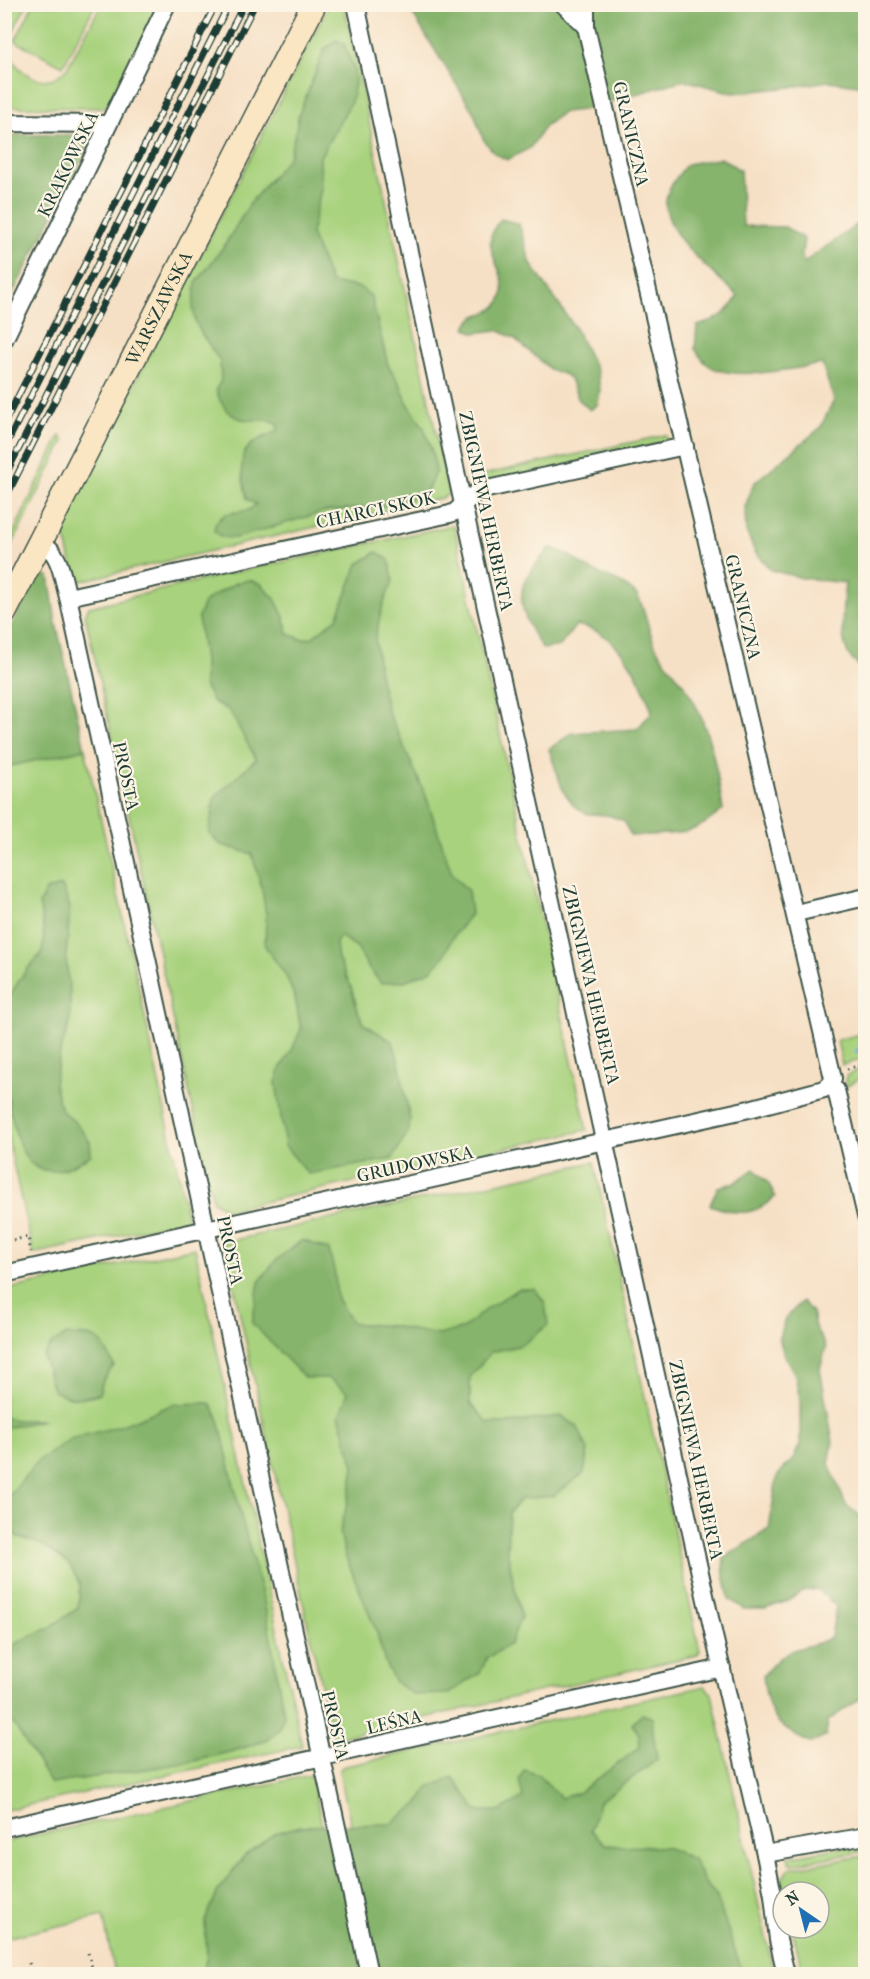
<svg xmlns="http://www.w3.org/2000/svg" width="870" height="1979" viewBox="0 0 870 1979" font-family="'IM FELL French Canon',serif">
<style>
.green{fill:#a8d27d;stroke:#648858;stroke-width:1.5}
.forest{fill:#86b46c;stroke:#527850;stroke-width:1.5}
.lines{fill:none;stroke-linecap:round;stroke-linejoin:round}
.stream{stroke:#79abe5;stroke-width:5}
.street-casing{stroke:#3f554a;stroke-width:20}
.secondary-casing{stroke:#3f554a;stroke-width:27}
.path{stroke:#3f554a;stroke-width:3;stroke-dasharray:1.5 4.5;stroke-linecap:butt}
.street{stroke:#fff;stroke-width:16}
.secondary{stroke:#fbe6c4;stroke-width:24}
.rail-casing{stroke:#1f3d34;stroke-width:7}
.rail{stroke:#fcf5e5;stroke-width:4.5;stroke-dasharray:14;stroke-linecap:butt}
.labels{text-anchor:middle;stroke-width:4.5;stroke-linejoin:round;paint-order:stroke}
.street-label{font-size:18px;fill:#1f3d34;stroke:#fcf5e5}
</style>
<rect width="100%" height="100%" fill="#fcf5e5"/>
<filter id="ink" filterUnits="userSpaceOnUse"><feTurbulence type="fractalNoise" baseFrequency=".0167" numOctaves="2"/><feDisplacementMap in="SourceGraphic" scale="12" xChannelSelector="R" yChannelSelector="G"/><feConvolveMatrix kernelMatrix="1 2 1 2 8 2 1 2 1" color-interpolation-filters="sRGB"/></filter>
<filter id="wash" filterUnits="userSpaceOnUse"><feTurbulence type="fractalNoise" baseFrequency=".008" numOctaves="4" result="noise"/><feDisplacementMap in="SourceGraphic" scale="24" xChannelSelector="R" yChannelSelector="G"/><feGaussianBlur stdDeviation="1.35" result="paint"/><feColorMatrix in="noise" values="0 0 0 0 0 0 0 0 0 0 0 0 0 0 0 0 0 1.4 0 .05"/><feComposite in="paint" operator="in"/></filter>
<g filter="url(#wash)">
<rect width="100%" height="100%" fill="#f6e0c5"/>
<!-- green -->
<g class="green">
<path d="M4 5H27C20 18 10 32 10 48 10 66 33 83 50 79 56 78 61 74 66 70L101 5H163L109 105 102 108 5 107Z"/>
<polygon points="33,5 95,5 63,66 15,41"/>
<polygon points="329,5 344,5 449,494 442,498 76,582 62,524"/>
<polygon points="666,435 668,441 482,485 482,475"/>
<polygon points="60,436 64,441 5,559 5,550"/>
<polygon points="454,525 587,1130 227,1210 213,1201 85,614 89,607 236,572"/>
<polygon points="85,749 138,984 188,1220 33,1254 5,1126 4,763 7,767"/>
<polygon points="865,1033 865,1058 842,1065 837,1040"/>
<polygon points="865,1067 865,1075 846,1087 845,1080 847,1075"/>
<polygon points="594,1162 700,1651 697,1655 333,1739 224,1242"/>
<polygon points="195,1248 302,1746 5,1810 4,1290"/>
<polygon points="705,1686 712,1694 774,1974 385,1974 339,1771 342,1767"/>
<polygon points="311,1775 355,1974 115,1974 103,1916 5,1938 4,1842"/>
<polygon points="865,1843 865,1851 792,1864 789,1862 788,1857"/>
<polygon points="865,1856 865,1971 847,1974 803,1974 792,1928 819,1928 819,1892 784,1892 781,1880 790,1868"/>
</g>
<!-- forest -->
<g class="forest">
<polygon points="407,5 865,5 865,91 858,85 829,81 784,88 733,93 684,80 582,110 564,112 545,126 530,148 507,160 494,153 483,139 474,113"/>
<path d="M336 40 344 44 354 70 355 83 351 102 320 157 321 189 311 234 331 283 359 287 371 296 388 365 400 384 407 402 424 428 431 448 436 470 426 494 385 506 327 511 235 538 222 537 214 531 216 522 226 514 249 510 256 504 247 499C243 478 234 454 256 441 263 436 271 436 278 430L277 423C269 419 262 420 253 420 232 421 221 407 216 389L221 381 220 361 203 336 195 321 193 306 196 283 224 246 251 202 289 157 296 131 298 117 324 50Z"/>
<polygon points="5,135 81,135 92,140 5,308"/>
<path d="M721 158 740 170 743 226 785 227 804 239 802 253 803 263 865 219V668C834 659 843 607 845 583L802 578 771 570 755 552 746 531 745 507 754 483 820 428 834 400 822 364C794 368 729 383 707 364 702 360 699 354 695 349L697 326C718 319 727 315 738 296 714 272 664 237 666 201 667 188 680 173 687 164Z"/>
<path d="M501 219 519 224 531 264 575 328 597 372 600 389 598 404 590 410 579 400 570 379 564 374 552 371 514 338 497 330 474 333 466 328C471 311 491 316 499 303 517 274 471 250 501 219Z"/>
<path d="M549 548C570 552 572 559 589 569 606 578 623 580 637 595 643 603 649 631 654 643 662 660 675 672 686 688 709 723 717 768 723 810 714 817 705 825 694 829 675 836 651 834 631 836L624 821 608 815 588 814 576 808 563 791 549 749 572 733 637 729 652 712C640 675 618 631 576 625L560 646 543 649C530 631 514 602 526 579 532 568 542 558 549 548Z"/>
<polygon points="377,552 389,560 393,580 382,608 375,638 380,679 388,711 426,796 452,874 468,891 471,914 451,940 444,957 430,971 404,981 381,983 368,967 357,947 340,936 336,943 338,959 351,987 358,1011 364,1024 393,1042 399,1063 410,1120 407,1134 392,1159 308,1174 285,1146 276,1082 281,1067 292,1050 301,1029 295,998 286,976 265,946 266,915 262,889 252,854 219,844 209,833 214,798 256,759 229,710 213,702 204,685 204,661 198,617 204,603 211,597 236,583 249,580 261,584 275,599 284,617 288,634 302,639 311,638 337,618 358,564"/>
<polygon points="36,575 49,576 56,623 85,749 7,767 4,763 4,641"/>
<path d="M62 886 70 907 66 959 70 993V1023L61 1048 54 1084 61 1110 78 1125 90 1142 91 1155C75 1165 56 1177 36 1167 8 1152 0 1045 4 1015 7 997 18 981 29 967 33 963 38 958 41 953 47 940 42 917 39 904L46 890Z"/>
<path d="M754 1169 769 1184 775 1197C753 1217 737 1215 710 1205L718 1187 734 1183Z"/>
<polygon points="302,1240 329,1250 335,1274 337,1299 352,1323 392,1326 439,1335 464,1328 486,1309 518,1289 535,1289 545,1303 548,1325 522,1345 491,1352 470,1377 470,1403 488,1423 509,1423 561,1416 577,1426 588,1450 584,1473 553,1496 520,1499 509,1513 507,1550 521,1617 510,1644 487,1658 480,1673 448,1694 414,1695 395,1682 385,1663 377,1633 345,1555 340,1531 349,1497 354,1466 339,1415 348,1393 328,1378 305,1378 252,1323 259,1282 275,1261"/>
<path d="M802 1301 812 1312 815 1327 826 1347 820 1369 833 1442 829 1464 846 1505 866 1520 865 1695 828 1721 826 1736 810 1743C774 1726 768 1715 763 1676 773 1663 783 1652 800 1648 814 1644 818 1645 831 1637L836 1606 817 1589 803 1591 788 1601 765 1609H744L729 1599 723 1569 724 1558 769 1529 777 1476 792 1460 800 1445V1399L795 1375 784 1355 779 1337 785 1319Z"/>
<path d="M67 1335C100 1336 100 1336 114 1366L104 1378 99 1394C80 1399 71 1400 53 1390L43 1356 52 1343Z"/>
<polygon points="210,1403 219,1420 241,1516 265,1605 284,1715 279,1730 267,1740 237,1750 190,1762 51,1784 15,1726 6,1715 5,1664 16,1643 49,1628 78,1608 80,1584 69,1564 43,1545 18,1537 12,1532 5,1514 11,1493 38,1461 70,1439 120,1426 174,1404"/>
<polygon points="5,1417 16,1420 44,1420 5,1428"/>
<path d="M642 1714 653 1718C651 1733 656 1745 657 1760L599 1802 591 1830 605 1844 617 1846 666 1847 693 1859 705 1883 716 1895 743 1974H202L207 1957 205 1921 218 1891 244 1856 275 1833 301 1826 390 1824 418 1804 428 1788 453 1777 477 1811H501L523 1797 519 1780 524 1770 539 1775 561 1798 578 1793 640 1747 639 1734 632 1724Z"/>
</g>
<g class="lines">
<!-- stream -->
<polyline class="stream" points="857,1051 866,1047"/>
</g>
</g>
<g filter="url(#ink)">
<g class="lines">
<!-- street casing -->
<g class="street-casing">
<g id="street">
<polyline points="356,4 463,504 714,1636 765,1854 773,1895 778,1940 786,1974"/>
<polyline points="563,4 586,27"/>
<polyline points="586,4 586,27 833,1078 831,1084"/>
<polyline points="4,123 108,124"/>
<polyline points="4,340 167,4"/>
<path d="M41 542C61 553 62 577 68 597L369 1974"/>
<polyline points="68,597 450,514 455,512 478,491 685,446"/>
<polyline points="796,913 866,897"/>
<polyline points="831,1084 836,1090 866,1216"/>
<polyline points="4,1274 749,1109 824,1089 831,1084"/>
<polyline points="4,1828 722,1668"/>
<polyline points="765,1854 866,1836"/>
</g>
</g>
<!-- secondary casing -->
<g class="secondary-casing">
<g id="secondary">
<path id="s1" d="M4 613 314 4"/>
</g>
</g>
<!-- path -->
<g class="path">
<polyline points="847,1069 866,1063"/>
<polyline points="862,1232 866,1248"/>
<polyline points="13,1240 28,1237 31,1252"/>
<polyline points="88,1953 94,1974"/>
<polyline points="29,1963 32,1974"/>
</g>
<!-- street -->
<use href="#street" class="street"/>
<!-- secondary -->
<use href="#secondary" class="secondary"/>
<!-- rail casing -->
<g class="rail-casing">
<g id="rail">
<polyline points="4,424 216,4"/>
<polyline points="4,449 229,4"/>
<polyline points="4,478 244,4"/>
<polyline points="4,501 255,4"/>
</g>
</g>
<!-- rail -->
<use href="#rail" class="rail"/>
</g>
</g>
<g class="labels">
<!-- street labels -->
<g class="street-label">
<text transform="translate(631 134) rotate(77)" y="6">GRANICZNA</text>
<text transform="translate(68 164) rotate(-64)" y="6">KRAKOWSKA</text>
<text dy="6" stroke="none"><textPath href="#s1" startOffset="342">WARSZAWSKA</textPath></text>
<text transform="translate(376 510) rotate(-12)" y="6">CHARCI SKOK</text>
<text transform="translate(486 511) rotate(78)" y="6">ZBIGNIEWA HERBERTA</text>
<text transform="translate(743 607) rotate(77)" y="6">GRANICZNA</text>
<text transform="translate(126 776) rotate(78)" y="6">PROSTA</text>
<text transform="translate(591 985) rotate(77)" y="6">ZBIGNIEWA HERBERTA</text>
<text transform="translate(415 1164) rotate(-12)" y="6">GRUDOWSKA</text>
<text transform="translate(230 1250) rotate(78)" y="6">PROSTA</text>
<text transform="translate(696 1460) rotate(78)" y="6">ZBIGNIEWA HERBERTA</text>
<text transform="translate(394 1722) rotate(-13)" y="6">LEŚNA</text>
<text transform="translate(335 1725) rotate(77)" y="6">PROSTA</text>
</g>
</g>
<!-- margin -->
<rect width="870" height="1979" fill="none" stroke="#fcf5e5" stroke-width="24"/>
<!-- north arrow -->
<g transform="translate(801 1910) rotate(325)"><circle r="28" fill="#fcf5e5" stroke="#a4ab9e" stroke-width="1.5"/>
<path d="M0-4.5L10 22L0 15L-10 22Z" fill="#1f6fb2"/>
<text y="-9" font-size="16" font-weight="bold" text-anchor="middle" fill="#1f3d34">N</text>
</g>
</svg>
